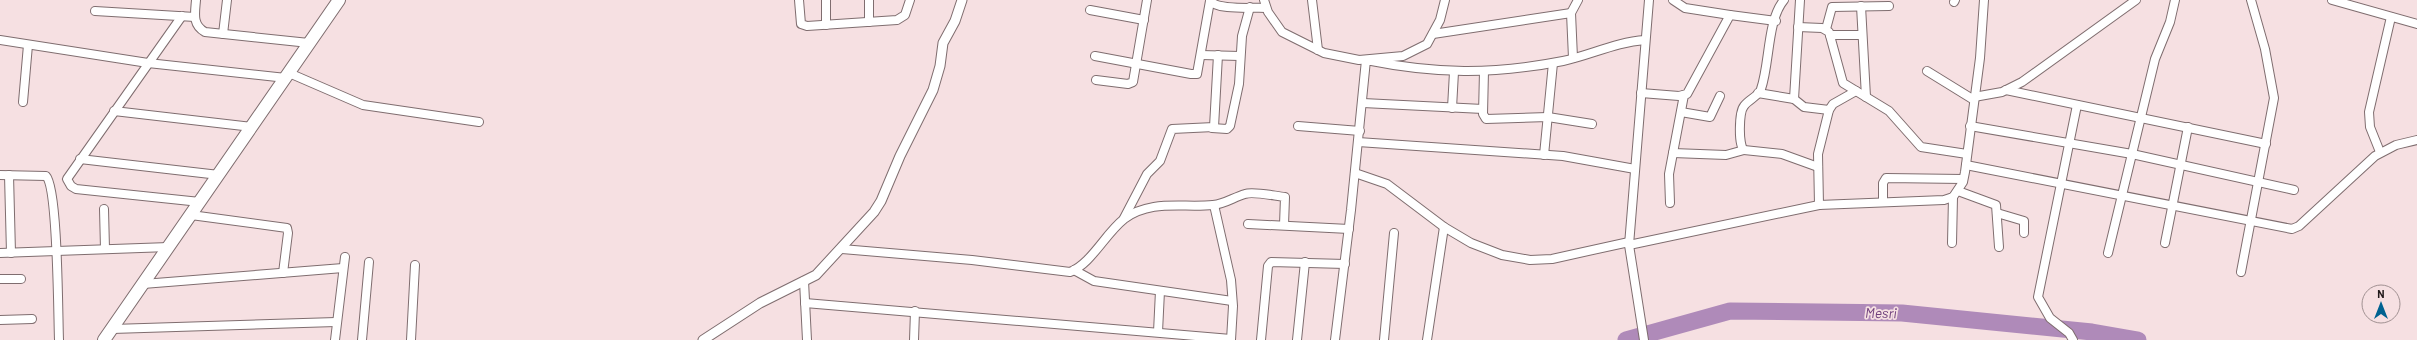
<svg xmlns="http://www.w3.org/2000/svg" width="2417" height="340" viewBox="0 0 2417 340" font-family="Barlow,sans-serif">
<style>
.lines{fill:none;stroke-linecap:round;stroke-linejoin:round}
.river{stroke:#af8ab9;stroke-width:17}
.minor-casing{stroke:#7f6d6f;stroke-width:10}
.tertiary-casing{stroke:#7f6d6f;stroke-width:11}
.primary-casing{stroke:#7f6d6f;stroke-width:14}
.minor{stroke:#fff;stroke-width:8}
.tertiary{stroke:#fff;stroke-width:9}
.primary{stroke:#fff;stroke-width:12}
.labels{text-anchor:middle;stroke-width:3.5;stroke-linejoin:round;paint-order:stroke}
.water-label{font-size:14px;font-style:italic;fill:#70407d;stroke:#f6e0e2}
</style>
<rect width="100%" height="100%" fill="#f6e0e2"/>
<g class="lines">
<!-- river -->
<polyline class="river" points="1626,340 1730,311 1902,313 2092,332 2138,340"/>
<!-- minor casing -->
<g class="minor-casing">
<g id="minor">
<path d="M196 0C195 13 192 25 205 32L309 43"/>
<polyline points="799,0 801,24 807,26 897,20 905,15 910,0"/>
<polyline points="869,0 869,22"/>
<path d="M1210 0C1216 11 1254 7 1266 8"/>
<polyline points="1264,0 1268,12 1282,32 1324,53 1359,60 1403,56 1427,44 1440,20 1445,0"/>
<polyline points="1312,0 1318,50"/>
<polyline points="1673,0 1685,8 1730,15"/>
<path d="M1784 0C1767 20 1770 63 1761 89 1759 96 1749 99 1744 106 1739 112 1738 145 1744 150L1782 154 1818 167"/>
<polyline points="2332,0 2417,24"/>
<polyline points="1954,2 1955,0"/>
<polyline points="1861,6 1866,97"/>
<polyline points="1090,10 1144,20"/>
<polyline points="95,11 195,17"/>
<polyline points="182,16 67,179 71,186 76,189 200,202"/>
<polyline points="826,25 826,0"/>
<polyline points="1798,27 1822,28 1829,32 1843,83 1889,111 1921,147 1967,154"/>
<polyline points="1826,29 1832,7 1889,6"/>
<polyline points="223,34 227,0"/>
<polyline points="1433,34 1571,13"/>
<polyline points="1830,35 1862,35"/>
<polyline points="0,40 148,63 286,78"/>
<polyline points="1201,55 1240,56"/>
<polyline points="1095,56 1191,74 1197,74 1210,1"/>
<polyline points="1573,58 1571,13 1578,0"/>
<polyline points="1484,71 1483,114 1486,119 1548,117 1592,124"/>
<polyline points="1927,71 1974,100"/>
<polyline points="289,73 363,105 479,122"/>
<polyline points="1096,80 1128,84 1133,82 1147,0"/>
<polyline points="2006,90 2266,144"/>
<polyline points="1641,93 1679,96 1687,94 1730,15 1776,21"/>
<polyline points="1758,93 1794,99 1804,107 1829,110"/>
<polyline points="1974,97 2002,92 2022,82 2136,0"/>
<polyline points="1794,99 1800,0"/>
<polyline points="23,102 28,45"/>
<polyline points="1363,103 1483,109"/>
<polyline points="1452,108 1454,72"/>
<polyline points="114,111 252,127"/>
<polyline points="1681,112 1710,117 1720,96"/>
<polyline points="1298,126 1360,131"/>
<polyline points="1970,126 2132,154 2294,190"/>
<polyline points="1212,128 1227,129 1230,126 1239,84 1242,36 1250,7"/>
<polyline points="1358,142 1563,156 1635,169"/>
<polyline points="2380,152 2370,127 2369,112 2391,17"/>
<polyline points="1673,153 1726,155 1744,150"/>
<polyline points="1544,155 1553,63"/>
<polyline points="80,159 219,175"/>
<polyline points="1966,165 2292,229 2299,226 2375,156 2396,145 2417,140"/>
<polyline points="1355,173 1387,184 1444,227 1471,243 1502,255 1530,260 1552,259 1629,242"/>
<path d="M0 175 46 176C58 188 58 315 59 340"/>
<polyline points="9,175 11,253"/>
<polyline points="1958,191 1996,205 1999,247"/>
<polyline points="1883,202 1883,183 1886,178 1963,179"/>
<polyline points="1670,203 1669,174 1684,95"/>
<polyline points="1214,205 1231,280 1233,306 1231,340"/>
<polyline points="1819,205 1818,154 1829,110 1833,104 1856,91"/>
<polyline points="104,209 105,249"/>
<polyline points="1997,213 2024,221 2024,233"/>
<polyline points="191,215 287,228 288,233 283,273"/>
<polyline points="1124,218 1147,174 1160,161 1172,129 1214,127 1218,55"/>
<polyline points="1248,224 1349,229"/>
<polyline points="1952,243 1953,197"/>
<polyline points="2165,243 2188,127"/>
<polyline points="1629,245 1819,205 1944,200 1953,197 1963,182 1965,172 1980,58 1984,0"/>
<path d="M842 249 972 260 1070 272C1091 264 1105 234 1124 219 1151 199 1182 208 1213 205 1225 204 1234 197 1245 194 1253 191 1275 196 1285 197L1284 225"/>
<polyline points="0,253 169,247"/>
<polyline points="2108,253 2155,59 2170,22 2175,0"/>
<polyline points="1074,270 1094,281 1232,301"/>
<polyline points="2241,272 2274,98 2265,49 2251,0"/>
<polyline points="0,279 21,279"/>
<polyline points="804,281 807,340"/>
<polyline points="143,284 343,268"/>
<polyline points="805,303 1231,339"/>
<polyline points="0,320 32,319"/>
<polyline points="112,329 336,322"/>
<polyline points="1158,332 1160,291"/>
<polyline points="335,340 345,257"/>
<polyline points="362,340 369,262"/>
<polyline points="411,340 415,265"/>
<polyline points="914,340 915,311"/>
<polyline points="1261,340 1268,266 1271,262 1345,264"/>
<polyline points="1297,340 1305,262"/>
<path d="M1335 340 1351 210 1366 60C1436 74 1492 75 1563 61 1591 55 1616 42 1645 40"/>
<polyline points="1384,340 1394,233"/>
<polyline points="1427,340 1444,227"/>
<polyline points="1644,340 1629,245 1649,0"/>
<polyline points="2073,340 2069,333 2050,318 2038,297 2077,105"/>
</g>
</g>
<!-- tertiary casing -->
<g class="tertiary-casing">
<polyline id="tertiary" points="703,340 760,303 816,275 874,212 881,201 900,156 933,90 940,66 943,43 955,21 962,0"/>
</g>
<!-- primary casing -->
<g class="primary-casing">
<polyline id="primary" points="104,340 339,0"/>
</g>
<!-- minor -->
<use href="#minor" class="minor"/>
<!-- tertiary -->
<use href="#tertiary" class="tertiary"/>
<!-- primary -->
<use href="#primary" class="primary"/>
</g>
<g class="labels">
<!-- water labels -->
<g class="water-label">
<text transform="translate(1881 313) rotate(1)" y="5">Mesri</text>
</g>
</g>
<!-- north arrow -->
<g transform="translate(2381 304)"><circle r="19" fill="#f6e0e2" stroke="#a19192"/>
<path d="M0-3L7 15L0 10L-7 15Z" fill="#006291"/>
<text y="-6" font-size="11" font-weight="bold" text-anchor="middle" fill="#221a1b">N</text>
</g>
</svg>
